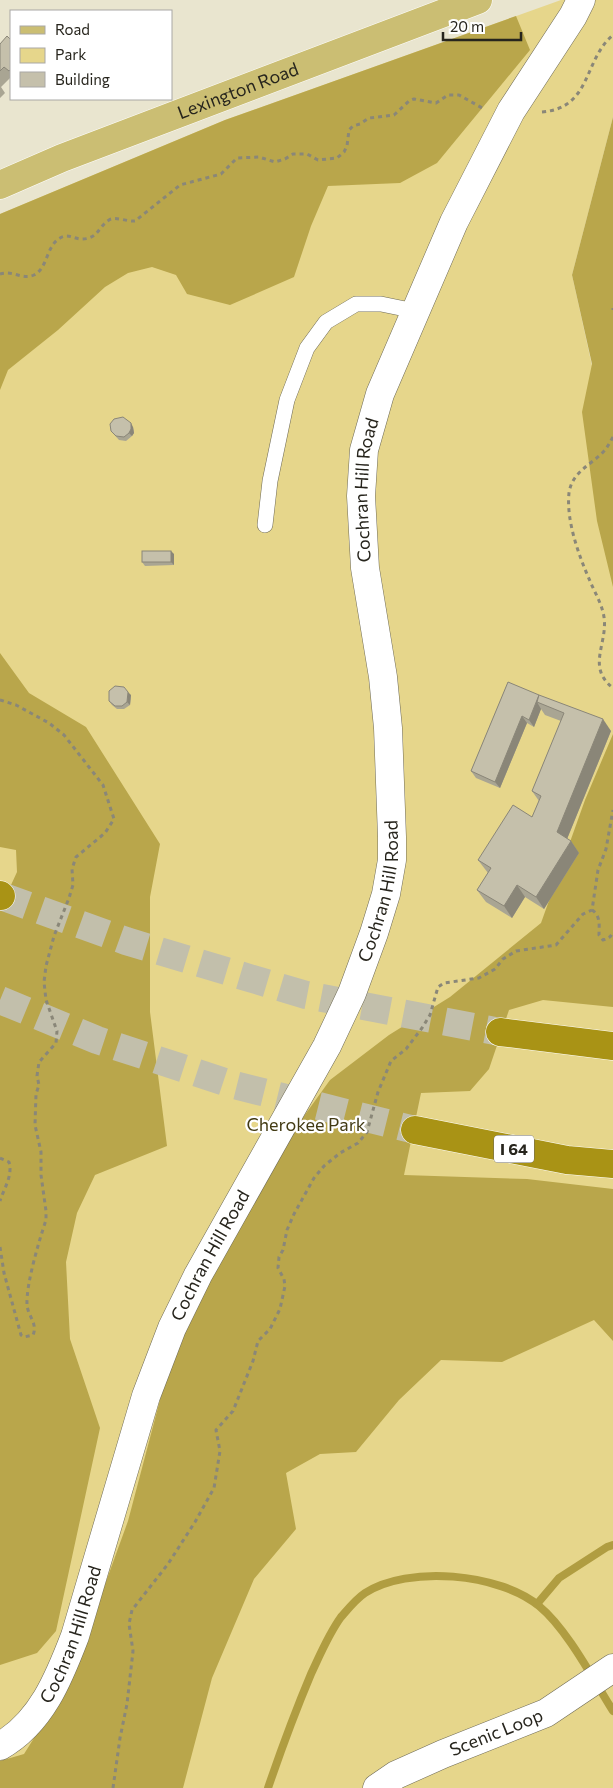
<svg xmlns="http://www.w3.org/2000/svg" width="613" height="1788" viewBox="0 0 613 1788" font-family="Commissioner,sans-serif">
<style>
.green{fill:#e6d68b}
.forest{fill:#b9a64b}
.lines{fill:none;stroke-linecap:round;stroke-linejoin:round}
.stream{stroke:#b09d41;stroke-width:8}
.highway-tunnel{stroke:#c2bfab;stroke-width:28;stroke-dasharray:28 14;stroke-linecap:butt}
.lane-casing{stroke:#6f6b57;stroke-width:16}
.street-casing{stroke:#6f6b57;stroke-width:29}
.primary-casing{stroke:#fff;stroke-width:29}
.highway-casing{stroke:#fff;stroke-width:29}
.path{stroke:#8a8778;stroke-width:3;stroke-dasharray:4 4;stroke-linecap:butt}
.lane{stroke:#fff;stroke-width:15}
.street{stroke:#fff;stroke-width:28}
.primary{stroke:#cbbe73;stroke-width:28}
.highway{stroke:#a99315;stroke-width:28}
.wall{fill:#a9a593}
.shaded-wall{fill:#8a8678}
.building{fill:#c5c0ab;stroke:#8a8678}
.labels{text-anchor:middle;stroke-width:4.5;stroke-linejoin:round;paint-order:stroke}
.shield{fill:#fff;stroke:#686661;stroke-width:1}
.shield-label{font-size:16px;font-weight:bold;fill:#27251d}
.street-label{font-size:18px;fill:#27251d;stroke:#fff}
.park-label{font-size:18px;fill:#433b14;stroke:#fff}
</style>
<rect width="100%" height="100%" fill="#e9e5cf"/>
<!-- green -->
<polygon class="green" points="561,0 613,0 613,117 572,275 613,461 613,1788 0,1788 0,214 225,120"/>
<!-- forest -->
<g class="forest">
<polygon points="516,16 530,50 437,163 400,183 328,186 311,226 294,277 230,305 187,294 176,275 152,267 128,273 105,287 58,330 8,370 0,390 0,214 225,120"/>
<polygon points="613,117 613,587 597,521 582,412 592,364 572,275"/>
<polygon points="0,653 29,693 86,727 160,844 150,897 150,1012 167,1146 95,1175 77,1213 66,1262 70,1339 100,1428 56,1631 37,1653 0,1665 0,909 17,872 16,850 0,847"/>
<polygon points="613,734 613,1007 543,1000 509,1010 489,1069 470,1091 421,1093 404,1175 527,1179 613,1189 613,1341 594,1320 502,1362 441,1360 399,1400 356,1452 320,1454 286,1473 296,1529 254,1579 212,1678 183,1788 0,1788 0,1761 24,1754 70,1681 128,1521 170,1362 268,1166 330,1080 389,1035 450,997 541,923 585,800"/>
</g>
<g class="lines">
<!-- stream -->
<g class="stream">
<polyline points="537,1604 559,1578 607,1547 613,1545"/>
<path d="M268 1788C281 1750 295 1712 311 1674 320 1655 328 1635 341 1617 348 1609 356 1599 365 1593 408 1565 499 1573 539 1606 567 1629 593 1679 613 1711"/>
</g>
<!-- highway-tunnel -->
<g class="highway-tunnel">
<polyline points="1,896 126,941 306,995 500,1032"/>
<polyline points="0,1000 97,1040 234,1085 415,1130"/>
</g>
<!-- lane casing -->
<g class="lane-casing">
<polyline id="lane" points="265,525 270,481 287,400 307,348 326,322 356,304 381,304 415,311"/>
</g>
<!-- street casing -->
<g class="street-casing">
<g id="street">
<path id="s1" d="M0 1746C41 1723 59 1678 75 1636L146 1396 172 1328 198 1275 327 1046 352 993 374 933 386 894 392 860V837L388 728 383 677 365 568 361 496 364 450 380 394 454 222 511 111 573 16 581 0"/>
<path id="s2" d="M377 1788 396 1775 443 1754 546 1713 613 1668"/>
</g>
</g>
<!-- primary casing -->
<g class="primary-casing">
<g id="primary">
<path id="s3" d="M0 185 62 158 478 0"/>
</g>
</g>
<!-- highway casing -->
<g class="highway-casing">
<g id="highway">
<polyline points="0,895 1,896"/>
<polyline points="500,1032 613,1046"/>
<polyline points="415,1130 567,1160 613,1164"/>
</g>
</g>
<!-- path -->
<g class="path">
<path d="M542 112C592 108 583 60 613 35"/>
<path d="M0 274C12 270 23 280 34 275 48 268 46 246 60 238 68 233 74 239 82 239 98 239 98 227 109 220 115 216 128 222 135 221L180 185 221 174 237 158 259 157 275 162 285 159 293 154H307L318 160 337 158 344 152 347 146 349 130 353 126 360 124 369 118 394 115 409 101 414 99 436 103 448 95H459L484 109"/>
<polyline points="613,308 613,310"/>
<path d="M613 437C610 442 608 446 605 450 592 465 572 471 569 493 566 521 579 556 590 581 595 593 602 604 604 617 608 644 586 667 613 688"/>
<path d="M0 700 16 705 49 723 64 735 103 785 114 819 105 833 76 857 72 869 73 885 69 898 54 936 46 966 44 982 46 1000 57 1031 56 1043 39 1062 37 1076 39 1085 36 1094 35 1125 41 1152V1175L46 1211V1220C39 1241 26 1284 27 1305 28 1316 38 1324 33 1335L24 1337 21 1335 4 1273 0 1247"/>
<path d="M592 910C601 916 599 926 599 935L603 940C608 939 611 937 613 932"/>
<path d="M0 1158 9 1162C13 1176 4 1188 0 1201"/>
<polyline points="113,1788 120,1738 127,1704 133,1651 129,1624 132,1610 168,1564 195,1522 214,1488 220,1451 216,1430 233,1411 253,1361 258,1341 270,1329 280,1309 285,1286 284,1279 278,1268 279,1257 283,1250 287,1230 294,1214 314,1178 324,1166 340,1153 358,1143 367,1132 378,1092 391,1061 406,1049 422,1028 430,1015 438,987 444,983 479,978 495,969 503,959 516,951 556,945 583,914 592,910 598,870 606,849 613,810"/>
</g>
<!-- lane -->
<use href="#lane" class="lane"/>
<!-- street -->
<use href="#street" class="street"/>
<!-- primary -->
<use href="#primary" class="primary"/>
<!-- highway -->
<use href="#highway" class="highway"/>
</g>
<!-- wall -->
<g class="wall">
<polygon points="11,40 11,77 1,87 5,93 0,98 0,44"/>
<polygon points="133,427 134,433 132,436 126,441 119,440 111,431"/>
<polygon points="174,554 174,565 145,566 142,562"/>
<polygon points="508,682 611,731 567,839 571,841 579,853 544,909 525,897 512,918 486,902 477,890 488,873 478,860 532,817 539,801 532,791 561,721 545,715 541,709 534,727 527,723 500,788 476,778 471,771"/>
<polygon points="131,695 130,705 124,709 117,709 112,705 109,701"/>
</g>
<!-- shaded-wall -->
<g class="shaded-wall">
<polygon points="131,423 133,427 134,433 132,436 129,433"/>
<polygon points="171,551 174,554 174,565 171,562"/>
<polygon points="128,692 131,695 130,705 127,702"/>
<polygon points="539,695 537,702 541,709 534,727 529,720"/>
<polygon points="522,716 527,723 500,788 495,782"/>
<polygon points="603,719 611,731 565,844 557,832"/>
<polygon points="571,841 579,853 544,909 536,897"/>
<polygon points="517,885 525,897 512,918 504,906"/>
</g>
<!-- building -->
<g class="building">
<polygon points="7,36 11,40 11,69 9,71 4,67 0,71 0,44"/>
<polygon points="123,417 131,423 131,429 129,433 124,437 116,436 111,431 110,424 114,419"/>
<rect x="142" y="551" width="29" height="11"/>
<polygon points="508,682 539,695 529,720 522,716 495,782 471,771"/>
<polygon points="115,686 124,687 128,692 127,702 122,706 115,706 109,701 109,691"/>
<polygon points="539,695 603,719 557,832 571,841 536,897 517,885 504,906 477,890 491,868 478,860 513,805 532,817 541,796 532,791 564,713 537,702"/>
</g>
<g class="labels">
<!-- shield labels -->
<rect class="shield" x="494" y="1135.5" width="40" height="27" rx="4"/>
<g class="shield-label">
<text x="514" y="1155">I 64</text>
</g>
<!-- street labels -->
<g class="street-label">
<text dy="6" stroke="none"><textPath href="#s3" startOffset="256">Lexington Road</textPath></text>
<text dy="6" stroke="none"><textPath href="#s1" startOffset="1351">Cochran Hill Road</textPath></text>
<text dy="6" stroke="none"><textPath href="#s1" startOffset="946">Cochran Hill Road</textPath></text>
<text dy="6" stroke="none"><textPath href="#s1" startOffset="541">Cochran Hill Road</textPath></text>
<text dy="6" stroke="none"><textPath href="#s1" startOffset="136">Cochran Hill Road</textPath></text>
<text dy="6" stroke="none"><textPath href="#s2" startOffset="132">Scenic Loop</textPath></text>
</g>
<!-- park labels -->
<g class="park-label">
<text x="306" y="1131">Cherokee Park</text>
</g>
</g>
<!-- legend -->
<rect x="10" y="10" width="162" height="90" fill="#ffffff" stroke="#a9a8a5"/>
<rect x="20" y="26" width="25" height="8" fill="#cbbe73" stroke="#a9a8a5"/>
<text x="55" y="35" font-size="15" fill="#27251d">Road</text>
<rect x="20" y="48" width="25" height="15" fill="#e6d68b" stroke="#a9a8a5"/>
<text x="55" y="60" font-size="15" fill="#27251d">Park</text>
<rect x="20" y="72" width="25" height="15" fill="#c5c0ab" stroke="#a9a8a5"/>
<text x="55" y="85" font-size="15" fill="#27251d">Building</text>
<!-- scale -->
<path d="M443 32v8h78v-8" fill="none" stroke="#27251d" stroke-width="2.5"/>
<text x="450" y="32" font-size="15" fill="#27251d" stroke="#ffffff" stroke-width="4" paint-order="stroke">20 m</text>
</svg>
